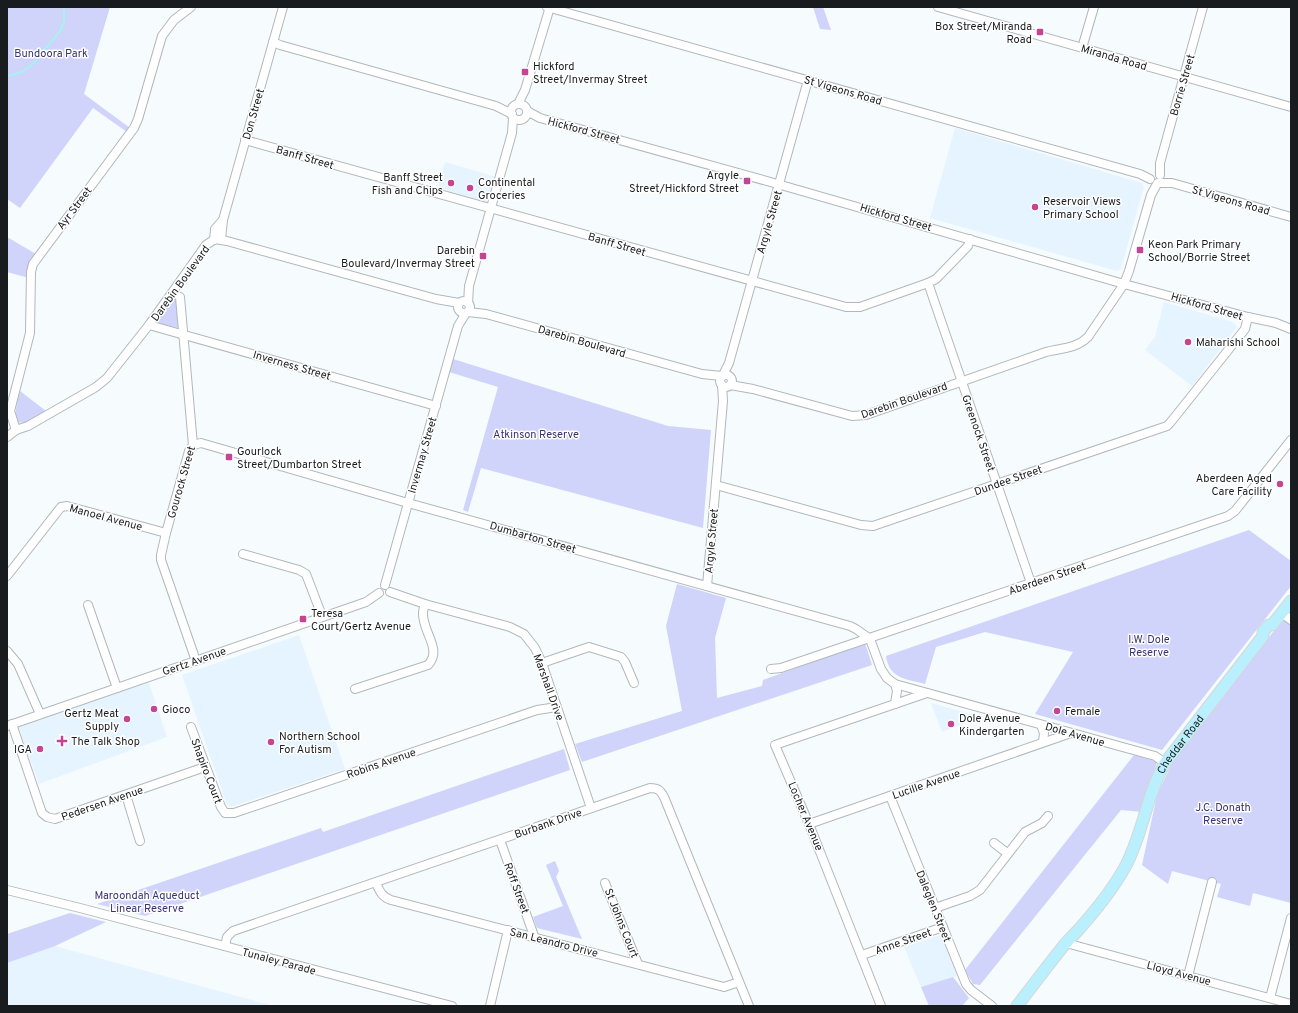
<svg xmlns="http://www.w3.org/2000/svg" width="1298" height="1013" viewBox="0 0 1298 1013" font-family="Overpass,sans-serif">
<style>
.built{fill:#e5f4ff}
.green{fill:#d0d3fa}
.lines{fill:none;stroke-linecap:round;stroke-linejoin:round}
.stream{stroke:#a6f2f2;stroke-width:2}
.minor-casing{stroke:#b1b8bd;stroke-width:10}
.major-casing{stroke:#d6d6d6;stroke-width:13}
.minor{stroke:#fff;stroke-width:8}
.major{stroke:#baeffe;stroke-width:11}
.poi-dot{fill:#c34593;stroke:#fff;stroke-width:1.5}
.labels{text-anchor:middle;stroke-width:3;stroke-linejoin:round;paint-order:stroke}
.poi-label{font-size:11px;fill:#191c1e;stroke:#fff;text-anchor:start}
.park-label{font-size:11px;fill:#363371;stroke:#fff}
.street-label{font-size:11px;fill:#191c1e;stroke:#fff}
</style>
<rect width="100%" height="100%" fill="#f6fbfe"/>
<!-- built -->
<g class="built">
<polygon points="955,128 1142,183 1144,187 1121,269 1117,271 930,218"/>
<polygon points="445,162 496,177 489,205 437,191"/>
<polygon points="1164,302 1233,322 1237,327 1192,386 1145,350 1155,337"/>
<polygon points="299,635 345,769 231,807 227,805 182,675"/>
<polygon points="148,680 167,737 39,784 18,726"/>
<polygon points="931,703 982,717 942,732"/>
<polygon points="940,935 943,937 957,971 957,976 921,987 904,947"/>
<polygon points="55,946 273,1006 7,1006 7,963"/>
</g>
<!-- green -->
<g class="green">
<polygon points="7,7 110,7 84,94 130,128 127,132 93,108 20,208 7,199"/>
<polygon points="813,7 823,7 831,30 820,29"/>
<polygon points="7,237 36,254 29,278 7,272"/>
<polygon points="176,292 178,328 154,322"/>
<polygon points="453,359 668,426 711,430 703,528 481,468 468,512 463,510 498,387 449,372"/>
<path d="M20 391 46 411C40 414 33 420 26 422 8 428 19 398 20 391Z"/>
<path d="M1249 530 1291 561V586L1162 750 1035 714 1073 652 985 632 936 647 925 684C907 679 889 679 886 656Z"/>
<polygon points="677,584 726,598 715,638 717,698 762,686 763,680 865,643 872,665 582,762 575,744 682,711 666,626"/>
<polygon points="1284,618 1291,624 1291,903 1253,893 1250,906 1217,897 1221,884 1172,871 1168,884 1142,865 1157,795 1175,757"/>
<polygon points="564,749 570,770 145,916 97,904 321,828 323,832"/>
<polygon points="1134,755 1157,762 1142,812 1121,810 980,985 973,984 965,970"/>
<polygon points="555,861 559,871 556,877 582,939 537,928 533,917 563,906 546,865"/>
<polygon points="70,913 106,922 55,946 7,963 7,934"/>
<polygon points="953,977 969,998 962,1006 929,1006 921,987"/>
</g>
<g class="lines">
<!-- stream -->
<polyline class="stream" points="7,76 22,72 33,64 60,31 64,22 64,7"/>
<!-- minor casing -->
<g class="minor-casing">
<g id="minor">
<polyline points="547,7 1140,174 1150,179"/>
<polyline points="938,7 1291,107"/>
<polyline points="273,42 280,45 496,106 512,114"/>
<polyline points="1082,48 1094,7"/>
<polyline points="518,104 525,90 550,7"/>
<circle cx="519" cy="112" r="8"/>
<polyline points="527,111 540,118 774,183 1124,284 1248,317 1276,323 1291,329"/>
<polyline points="245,140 846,307 860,307 928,283 936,279 968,246 970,239"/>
<polyline points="1160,175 1160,163 1203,7"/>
<polyline points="1158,183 1172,183 1291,217"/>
<polyline points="221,239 223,220 283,7"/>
<polyline points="214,240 215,229 223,220"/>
<polyline points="928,283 1031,583"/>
<polyline points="180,297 193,445 189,451 166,533 161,555 161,560 196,661"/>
<circle cx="464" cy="307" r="6"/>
<polyline points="468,303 469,286 512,133 513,118"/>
<polyline points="468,312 486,314 702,374 722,376"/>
<polyline points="149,325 436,406"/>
<polyline points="723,375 729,363 808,80"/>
<circle cx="726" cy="381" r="6"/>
<path d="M730 385 753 389 852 416 866 415 1046 352C1061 348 1076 349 1088 337L1124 284 1129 271 1151 195 1157 184"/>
<polyline points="16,430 10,411 30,333 31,272 33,264 134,128 138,119 162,36 174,20 191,7"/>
<polyline points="7,437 16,430 28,426 96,387 107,378 149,325 206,245 215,239 227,241 436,299 459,303"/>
<polyline points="193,445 201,443 401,501 850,626 856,629 870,639 881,669 887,678 895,684 1155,756 1165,763"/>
<polyline points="716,485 861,525 873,526 1167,426 1170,423 1245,329 1248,317"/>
<polyline points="243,554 299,570 306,574 322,616"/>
<polyline points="7,576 61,507 67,506 166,533"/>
<polyline points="385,585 458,326 466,313"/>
<polyline points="707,586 723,401 722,385"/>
<polyline points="390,592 425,604 510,627 524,634 535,648 542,663 591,808"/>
<polyline points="88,605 117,688"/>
<polyline points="1282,613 1291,620"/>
<polyline points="7,651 18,664 40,714"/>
<polyline points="542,663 589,647 621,657 625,662 634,683"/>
<polyline points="771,669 781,668 1228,516 1235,511 1291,440"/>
<path d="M355 689 428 665C443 649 422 632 423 613 423 610 424 607 425 604"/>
<polyline points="895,704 897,691 895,684"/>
<polyline points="12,724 42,813 47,817 55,819 205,767"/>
<polyline points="1041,725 1044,733 1043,742"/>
<polyline points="7,726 366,602 379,593"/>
<polyline points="191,727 221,807 225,813 234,813 537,710 557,707"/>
<polyline points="126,795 140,841"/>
<polyline points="890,796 966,984 971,990 992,1006"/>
<polyline points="809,824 1071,733"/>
<polyline points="500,840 534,936"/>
<polyline points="994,843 1007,853"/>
<path d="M376 883C380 892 382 897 391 900L724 987 739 982"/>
<polyline points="605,883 638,964"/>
<polyline points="7,890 80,908 452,1006"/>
<polyline points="935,908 970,896 980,890 1025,832 1042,823 1048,816"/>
<polyline points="1066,943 1291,1004"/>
<path d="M225 946 227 937 233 931 650 788C658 788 660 790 664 797L749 1006"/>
<polyline points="862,955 943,927"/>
<polyline points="1188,976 1212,882"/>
<polyline points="1270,998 1291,918"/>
<polyline points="490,1006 508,930"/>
<polyline points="881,1006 809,824 775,745 927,693"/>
</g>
</g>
<!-- major casing -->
<g class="major-casing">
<g id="major">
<path id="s1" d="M1017 1006C1033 985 1049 964 1065 944 1070 938 1075 934 1080 928 1096 910 1113 889 1125 867 1143 834 1146 796 1165 763L1263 636V632L1269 625H1272L1291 601"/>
</g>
</g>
<!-- minor -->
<use href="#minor" class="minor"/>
<!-- major -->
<use href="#major" class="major"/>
</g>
<!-- markers -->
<g class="poi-dot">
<rect x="1036" y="28" width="8" height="8" rx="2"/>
<rect x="521" y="68" width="8" height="8" rx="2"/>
<rect x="743" y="177" width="8" height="8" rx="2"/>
<circle cx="451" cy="183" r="4"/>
<circle cx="470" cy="188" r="4"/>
<circle cx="1035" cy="207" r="4"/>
<rect x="1136" y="246" width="8" height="8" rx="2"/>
<rect x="479" y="252" width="8" height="8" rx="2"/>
<circle cx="1188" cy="342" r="4"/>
<rect x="225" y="453" width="8" height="8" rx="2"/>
<circle cx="1280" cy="484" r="4"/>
<rect x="299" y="615" width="8" height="8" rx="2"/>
<circle cx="154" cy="709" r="4"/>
<circle cx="1057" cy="711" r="4"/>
<circle cx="127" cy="719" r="4"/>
<circle cx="951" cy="724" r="4"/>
<path d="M60 735h4v4h4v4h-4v4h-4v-4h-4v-4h4z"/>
<circle cx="271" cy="742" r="4"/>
<circle cx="40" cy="749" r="4"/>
</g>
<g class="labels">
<!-- poi labels -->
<g class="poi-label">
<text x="1032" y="30" text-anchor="end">Box Street/Miranda<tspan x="1032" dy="13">Road</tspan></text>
<text x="533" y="70">Hickford<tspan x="533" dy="13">Street/Invermay Street</tspan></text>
<text x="739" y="179" text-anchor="end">Argyle<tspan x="739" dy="13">Street/Hickford Street</tspan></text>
<text x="443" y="181" text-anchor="end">Banff Street<tspan x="443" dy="13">Fish and Chips</tspan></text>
<text x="478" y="186">Continental<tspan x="478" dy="13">Groceries</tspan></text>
<text x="1043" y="205">Reservoir Views<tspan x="1043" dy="13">Primary School</tspan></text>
<text x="1148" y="248">Keon Park Primary<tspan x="1148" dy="13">School/Borrie Street</tspan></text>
<text x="475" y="254" text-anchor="end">Darebin<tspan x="475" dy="13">Boulevard/Invermay Street</tspan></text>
<text x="1196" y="346">Maharishi School</text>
<text x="237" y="455">Gourlock<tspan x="237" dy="13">Street/Dumbarton Street</tspan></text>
<text x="1272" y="482" text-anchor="end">Aberdeen Aged<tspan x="1272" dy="13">Care Facility</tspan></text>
<text x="311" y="617">Teresa<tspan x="311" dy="13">Court/Gertz Avenue</tspan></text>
<text x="162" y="713">Gioco</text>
<text x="1065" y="715">Female</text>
<text x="119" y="717" text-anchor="end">Gertz Meat<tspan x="119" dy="13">Supply</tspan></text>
<text x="959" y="722">Dole Avenue<tspan x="959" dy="13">Kindergarten</tspan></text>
<text x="279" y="740">Northern School<tspan x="279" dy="13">For Autism</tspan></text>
<text x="71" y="745">The Talk Shop</text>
<text x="32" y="753" text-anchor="end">IGA</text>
</g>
<!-- park labels -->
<g class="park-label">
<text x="51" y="57">Bundoora Park</text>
<text x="536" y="438">Atkinson Reserve</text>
<text x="1149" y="643">I.W. Dole<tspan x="1149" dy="13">Reserve</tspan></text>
<text x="1223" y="811">J.C. Donath<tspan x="1223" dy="13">Reserve</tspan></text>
<text x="147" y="899">Maroondah Aqueduct<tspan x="147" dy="13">Linear Reserve</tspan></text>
</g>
<!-- street labels -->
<g class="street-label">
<text transform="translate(1114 57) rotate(16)" y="4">Miranda Road</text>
<text transform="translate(1182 85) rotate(-74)" y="4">Borrie Street</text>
<text transform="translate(843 90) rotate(16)" y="4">St Vigeons Road</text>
<text transform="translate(253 114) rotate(-74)" y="4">Don Street</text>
<text transform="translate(584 130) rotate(15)" y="4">Hickford Street</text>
<text transform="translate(305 157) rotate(16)" y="4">Banff Street</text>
<text transform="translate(1231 200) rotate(16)" y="4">St Vigeons Road</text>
<text transform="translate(74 208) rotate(-53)" y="4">Ayr Street</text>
<text transform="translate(896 217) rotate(16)" y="4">Hickford Street</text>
<text transform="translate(769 222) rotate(-74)" y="4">Argyle Street</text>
<text transform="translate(617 244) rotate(16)" y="4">Banff Street</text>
<text transform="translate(180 283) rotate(-54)" y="4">Darebin Boulevard</text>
<text transform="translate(1207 306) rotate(16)" y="4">Hickford Street</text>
<text transform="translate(582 341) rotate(16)" y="4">Darebin Boulevard</text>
<text transform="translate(292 365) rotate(16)" y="4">Inverness Street</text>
<text transform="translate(904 400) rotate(-19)" y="4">Darebin Boulevard</text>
<text transform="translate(979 433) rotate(71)" y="4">Greenock Street</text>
<text transform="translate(422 455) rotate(-74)" y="4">Invermay Street</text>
<text transform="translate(1008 480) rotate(-19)" y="4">Dundee Street</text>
<text transform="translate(181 482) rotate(-74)" y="4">Gourock Street</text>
<text transform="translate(106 517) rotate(15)" y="4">Manoel Avenue</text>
<text transform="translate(533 537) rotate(16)" y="4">Dumbarton Street</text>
<text transform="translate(711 541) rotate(-85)" y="4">Argyle Street</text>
<text transform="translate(1047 578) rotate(-19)" y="4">Aberdeen Street</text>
<text transform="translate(194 661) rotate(-19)" y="4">Gertz Avenue</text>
<text transform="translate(549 687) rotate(70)" y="4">Marshall Drive</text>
<text transform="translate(1075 734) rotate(16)" y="4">Dole Avenue</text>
<text dy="4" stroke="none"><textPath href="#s1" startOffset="312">Cheddar Road</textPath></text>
<text transform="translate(381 763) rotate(-19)" y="4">Robins Avenue</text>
<text transform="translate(207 771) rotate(69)" y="4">Shapiro Court</text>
<text transform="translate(926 784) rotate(-19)" y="4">Lucille Avenue</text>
<text transform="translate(102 803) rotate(-19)" y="4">Pedersen Avenue</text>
<text transform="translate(806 816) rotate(67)" y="4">Locher Avenue</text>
<text transform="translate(548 823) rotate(-19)" y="4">Burbank Drive</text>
<text transform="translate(517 888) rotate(70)" y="4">Roff Street</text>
<text transform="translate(934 906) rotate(68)" y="4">Daleglen Street</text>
<text transform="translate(622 923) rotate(68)" y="4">St Johns Court</text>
<text transform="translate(903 941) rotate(-19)" y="4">Anne Street</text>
<text transform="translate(554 942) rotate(14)" y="4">San Leandro Drive</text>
<text transform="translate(279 961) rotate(15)" y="4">Tunaley Parade</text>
<text transform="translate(1179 973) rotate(15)" y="4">Lloyd Avenue</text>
</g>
</g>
<!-- border -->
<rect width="1298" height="1013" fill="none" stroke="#191c1e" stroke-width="16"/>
</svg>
